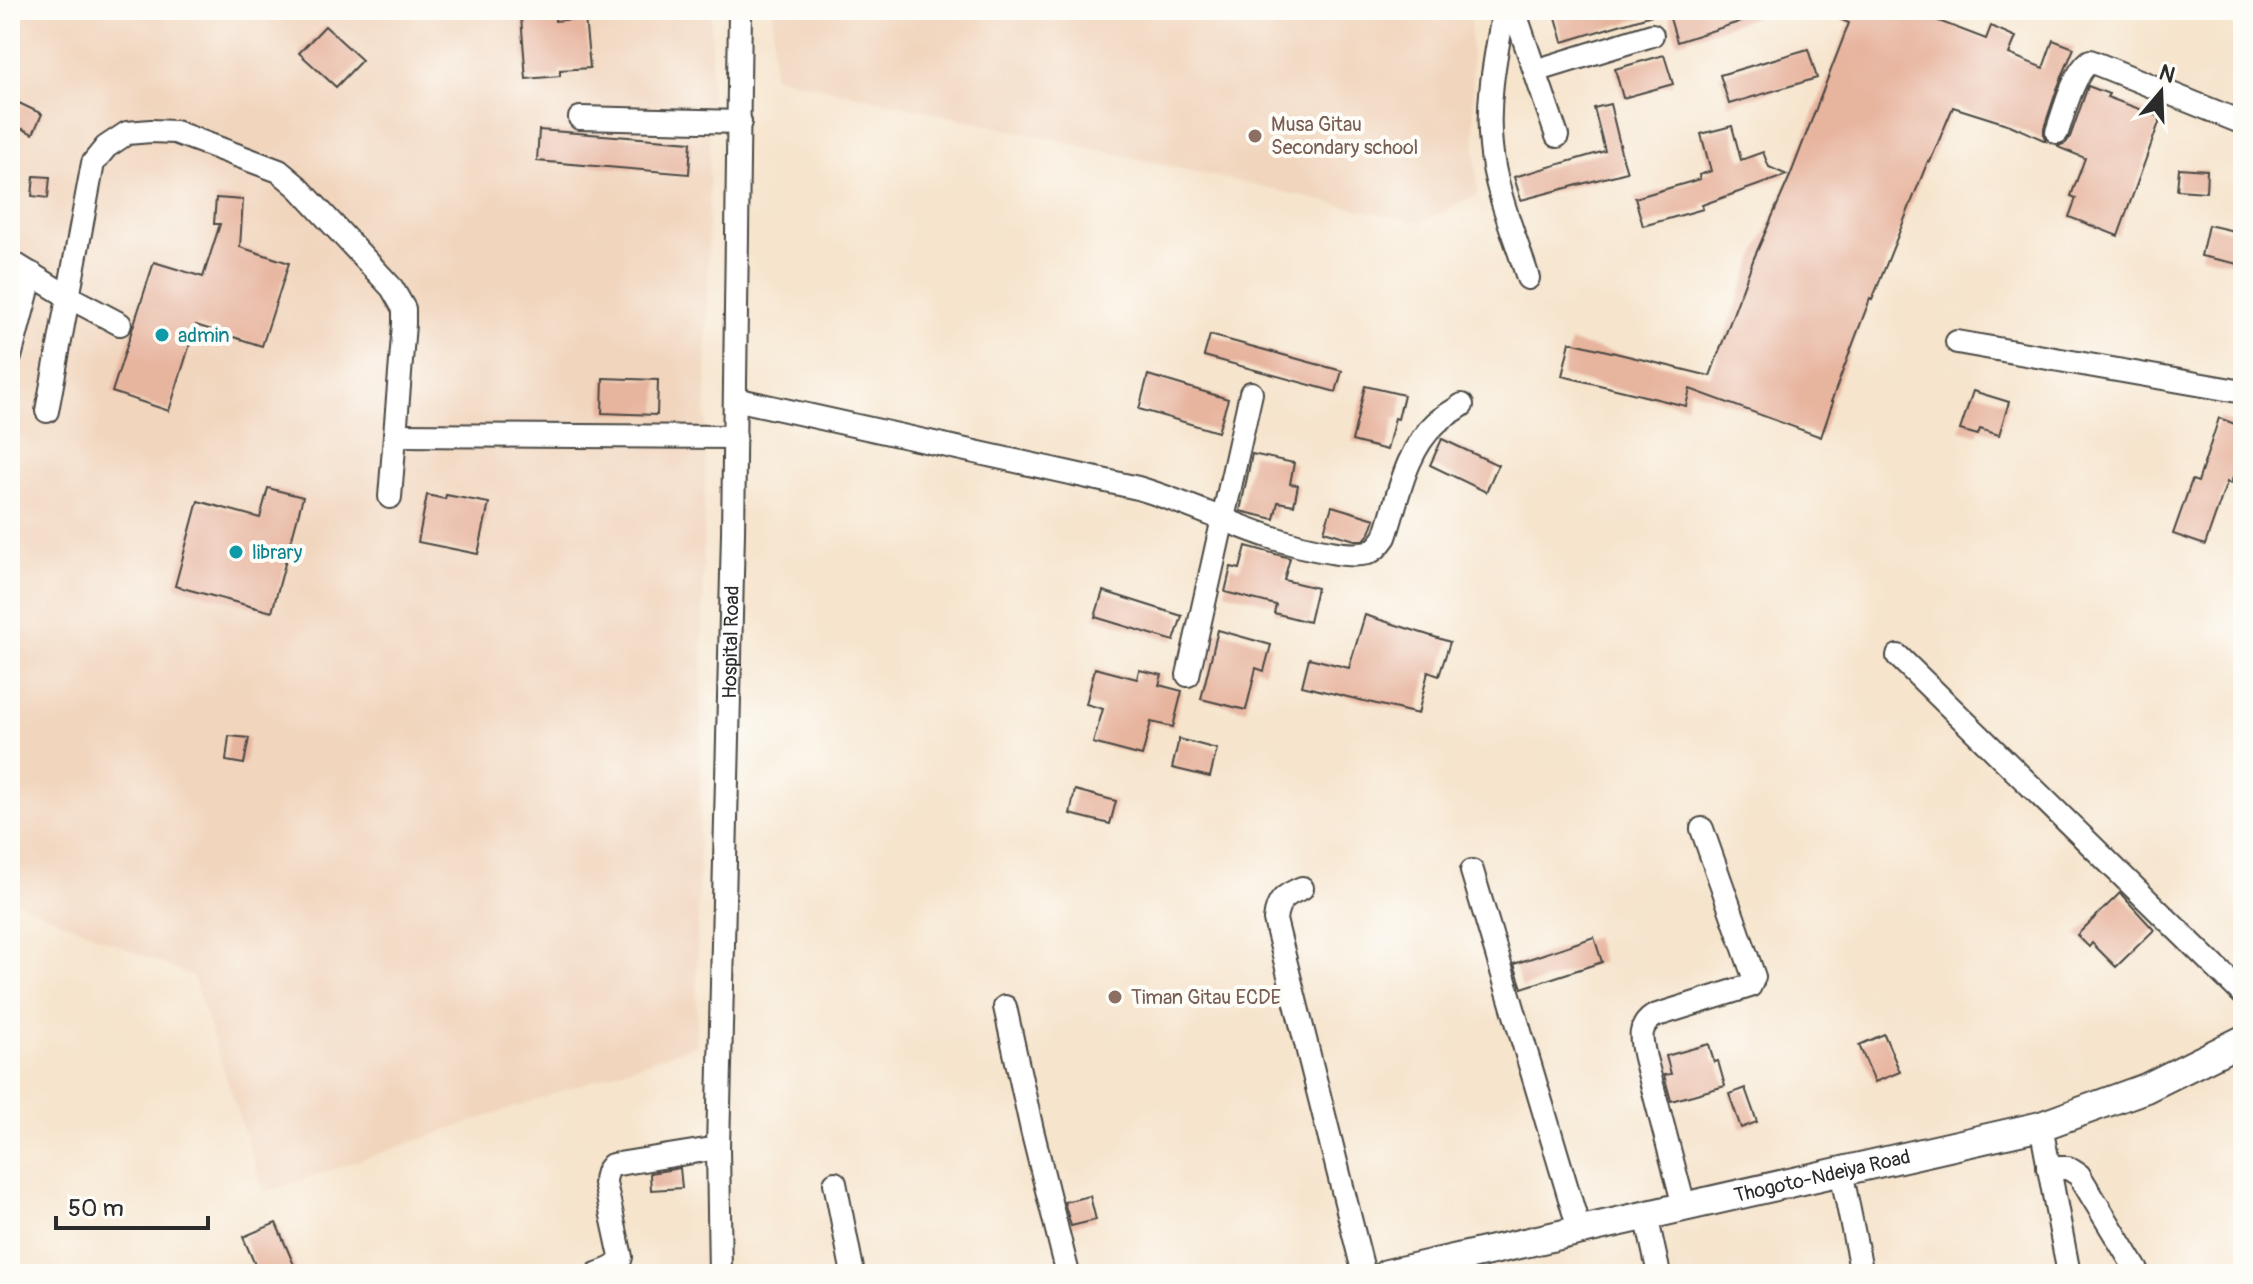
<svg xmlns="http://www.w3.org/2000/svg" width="2253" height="1284" viewBox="0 0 2253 1284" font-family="Pangolin,sans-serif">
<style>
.built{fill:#f1d5bd}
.building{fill:#e7b49e}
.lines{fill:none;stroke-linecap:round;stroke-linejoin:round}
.minor-casing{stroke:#494743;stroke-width:26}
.major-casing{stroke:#494743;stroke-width:32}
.minor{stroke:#fff;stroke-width:22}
.major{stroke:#fff;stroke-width:28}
.education-dot{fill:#8d6e63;stroke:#fdfcf7;stroke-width:3}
.culture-dot{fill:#0f9aa8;stroke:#fdfcf7;stroke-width:3}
.labels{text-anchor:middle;stroke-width:8;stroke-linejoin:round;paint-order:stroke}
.education-label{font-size:20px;fill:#785e54;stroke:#fdfcf7;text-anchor:start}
.culture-label{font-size:20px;fill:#0d838f;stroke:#fdfcf7;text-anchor:start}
.street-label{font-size:20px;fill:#2b2b2b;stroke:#fdfcf7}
</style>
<rect width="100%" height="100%" fill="#fdfcf7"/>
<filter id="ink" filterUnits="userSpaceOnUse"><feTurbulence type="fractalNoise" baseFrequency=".0125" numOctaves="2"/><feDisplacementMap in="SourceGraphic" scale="16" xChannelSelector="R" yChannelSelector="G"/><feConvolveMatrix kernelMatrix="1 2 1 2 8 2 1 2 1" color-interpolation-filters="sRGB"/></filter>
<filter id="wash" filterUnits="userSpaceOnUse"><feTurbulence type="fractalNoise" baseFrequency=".006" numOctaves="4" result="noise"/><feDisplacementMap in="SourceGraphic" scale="32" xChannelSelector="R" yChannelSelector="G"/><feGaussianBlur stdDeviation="1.8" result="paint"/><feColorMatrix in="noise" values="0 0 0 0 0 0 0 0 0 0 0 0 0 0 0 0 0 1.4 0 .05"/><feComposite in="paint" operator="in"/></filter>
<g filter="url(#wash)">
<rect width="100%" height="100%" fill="#f6e4cc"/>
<!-- built -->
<g class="built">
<polygon points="10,10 712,10 696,1045 264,1193 193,977 10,899"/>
<polygon points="773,10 1470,10 1477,195 1420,223 773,76"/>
</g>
<g id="blocks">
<!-- building -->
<g class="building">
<polygon points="1554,10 1654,10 1655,14 1563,42"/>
<polygon points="1686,10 1767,10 1767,13 1677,42 1669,15"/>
<polygon points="1818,10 1910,10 1986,39 1991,26 2016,37 2009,54 2043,68 2053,40 2074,48 2057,89 2044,128 2044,136 2046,141 2010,125 1953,107 1930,162 1928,161 1872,300 1870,299 1831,402 1833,402 1821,437 1690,389 1686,406 1562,376 1570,342 1710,376 1754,258 1790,176 1849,23"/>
<polygon points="555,14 555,21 585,18 590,68 560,70 560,76 526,79 521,17"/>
<polygon points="325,26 362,60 336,87 299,53"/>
<polygon points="1808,49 1817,78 1729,104 1720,75"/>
<polygon points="1664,55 1673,84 1623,98 1615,69"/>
<polygon points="2088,86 2109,94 2107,97 2161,117 2118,236 2069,217 2076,198 2071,196 2085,158 2060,148 2058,146 2066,143 2070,137"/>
<polygon points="19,103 42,114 33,134 10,123"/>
<polygon points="1610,104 1620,145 1619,145 1627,172 1521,200 1514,177 1605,151 1594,108"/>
<polygon points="1732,126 1741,160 1763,152 1769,167 1787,175 1702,205 1703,209 1643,226 1635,198 1700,179 1699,175 1711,171 1701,134"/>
<polygon points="539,130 691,142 689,174 537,161"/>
<polygon points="2179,168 2207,170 2206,192 2177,190"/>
<polygon points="34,176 50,177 48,198 32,196"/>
<polygon points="216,198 243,200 240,247 289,263 262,346 196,325 169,411 112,392 154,262 203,277 220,224 214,224"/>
<polygon points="2208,225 2243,233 2243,265 2201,256"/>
<polygon points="1210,335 1342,371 1336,392 1204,356"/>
<polygon points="1148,375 1228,399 1218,432 1139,409"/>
<polygon points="603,378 658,380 657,415 602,413"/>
<polygon points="1365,386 1404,395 1398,419 1395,418 1387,450 1352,441"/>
<polygon points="1973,391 2009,402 1999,435 1980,429 1978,435 1960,430"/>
<polygon points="2219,418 2243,427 2243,445 2231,484 2227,482 2205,545 2173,534 2192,480 2198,482"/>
<polygon points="1442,439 1498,465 1486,492 1430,465"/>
<polygon points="1252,454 1294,463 1290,484 1298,485 1294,505 1278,502 1274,519 1240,511"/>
<polygon points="268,488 303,497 272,612 175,586 198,501 260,518"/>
<polygon points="427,495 445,499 446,495 489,503 478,554 418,542"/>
<polygon points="1332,506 1375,519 1370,533 1364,540 1355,540 1324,531"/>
<polygon points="1246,546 1290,558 1284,580 1317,588 1309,622 1274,613 1276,605 1225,592 1231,567 1240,569"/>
<polygon points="1103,591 1182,616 1174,641 1095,617"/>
<polygon points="1365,615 1450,642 1439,676 1428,672 1418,714 1302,686 1309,658 1349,668"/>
<polygon points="1218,630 1271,645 1264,671 1256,668 1246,710 1201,699"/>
<polygon points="1095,668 1137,679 1139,670 1162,675 1159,685 1182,691 1173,727 1151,722 1142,756 1093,743 1103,709 1086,704"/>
<polygon points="229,736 249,738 244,764 226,761"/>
<polygon points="1179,739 1217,749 1210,777 1172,768"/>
<polygon points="1075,790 1116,801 1110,824 1070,814"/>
<polygon points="2120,893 2154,930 2116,967 2092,943 2089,947 2077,935"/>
<polygon points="1594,937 1602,962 1522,988 1514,964"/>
<polygon points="1884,1034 1900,1072 1875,1082 1859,1045"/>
<polygon points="1709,1044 1714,1062 1718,1061 1725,1086 1671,1101 1664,1075 1671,1074 1666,1056"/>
<polygon points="1745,1088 1757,1122 1741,1128 1729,1094"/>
<polygon points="680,1168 682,1188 651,1190 650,1173"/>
<polygon points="1090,1196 1096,1220 1071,1226 1064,1202"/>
<polygon points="276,1223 298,1274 259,1274 243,1237"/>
</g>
</g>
</g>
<g filter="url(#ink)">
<use href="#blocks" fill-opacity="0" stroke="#494743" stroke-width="2"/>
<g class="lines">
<!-- minor casing -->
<g class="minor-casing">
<g id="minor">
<path d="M1504 10C1496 54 1486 101 1491 146 1495 191 1515 236 1528 278"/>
<polyline points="1514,10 1557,136"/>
<polyline points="1535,71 1652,35"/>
<polyline points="580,118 740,122"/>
<path d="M2057 132C2064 112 2073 74 2090 61L2243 123"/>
<polyline points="10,261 67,296 120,324"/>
<polyline points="1957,342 2243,392"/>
<polyline points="10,357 32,274"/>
<path d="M735 399 1138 488C1203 507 1263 542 1331 552 1342 554 1356 556 1368 553 1376 550 1381 543 1385 537 1398 499 1405 451 1436 423 1444 416 1454 411 1462 405"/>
<polyline points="47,411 93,163 106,147 127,133 151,131 175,132 279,171 298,187 392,288 404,309 404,324 390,497"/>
<polyline points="395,435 735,437"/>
<polyline points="1898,656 2243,994"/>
<polyline points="1188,675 1251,393"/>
<polyline points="1472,871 1579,1229"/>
<path d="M1302 888C1285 895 1277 900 1275 920L1364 1274"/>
<polyline points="1005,1007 1032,1130 1068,1274"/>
<polyline points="2041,1126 2069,1274"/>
<polyline points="2048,1168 2068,1168 2079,1175 2139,1274"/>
<polyline points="1841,1171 1862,1274"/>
<polyline points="835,1183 853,1274"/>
<path d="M1684 1206 1645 1058C1641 1040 1637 1027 1654 1016L1750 986 1754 977 1702 829"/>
<polyline points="1646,1215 1659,1274"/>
<path d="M597 1274C606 1270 619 1268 621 1257L605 1183C605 1175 607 1170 612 1165L718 1148"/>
<path id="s1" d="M720 1274 718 1148 733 533 740 10"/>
</g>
</g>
<!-- major casing -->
<g class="major-casing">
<g id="major">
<path id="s2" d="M1387 1274 2041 1126 2146 1088 2243 1040"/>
</g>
</g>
<!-- minor -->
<use href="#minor" class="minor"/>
<!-- major -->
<use href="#major" class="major"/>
</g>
</g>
<!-- markers -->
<g class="education-dot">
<circle cx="1255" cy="136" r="8"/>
<circle cx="1115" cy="997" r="8"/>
</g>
<g class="culture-dot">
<circle cx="162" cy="335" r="8"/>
<circle cx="236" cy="552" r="8"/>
</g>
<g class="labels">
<!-- education labels -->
<g class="education-label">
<text x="1271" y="131">Musa Gitau<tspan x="1271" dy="23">Secondary school</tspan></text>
<text x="1131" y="1004">Timan Gitau ECDE</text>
</g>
<!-- culture labels -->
<g class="culture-label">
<text x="178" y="342">admin</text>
<text x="252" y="559">library</text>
</g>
<!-- street labels -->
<g class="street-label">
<text dy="7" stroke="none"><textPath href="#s1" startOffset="632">Hospital Road</textPath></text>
<text dy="7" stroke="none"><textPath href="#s2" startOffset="446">Thogoto-Ndeiya Road</textPath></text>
</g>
</g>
<!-- margin -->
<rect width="2253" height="1284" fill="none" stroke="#fdfcf7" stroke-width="40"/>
<!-- north arrow -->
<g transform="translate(2161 92) rotate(19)" stroke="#fdfcf7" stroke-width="6" paint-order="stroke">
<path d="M0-6L14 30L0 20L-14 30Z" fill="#2b2b2b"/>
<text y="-12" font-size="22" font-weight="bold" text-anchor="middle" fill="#2b2b2b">N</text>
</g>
<!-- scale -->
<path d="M56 1216v12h152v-12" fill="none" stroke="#2b2b2b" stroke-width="4"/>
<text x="68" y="1216" font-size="24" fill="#2b2b2b" stroke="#fdfcf7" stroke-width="6" paint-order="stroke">50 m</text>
</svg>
